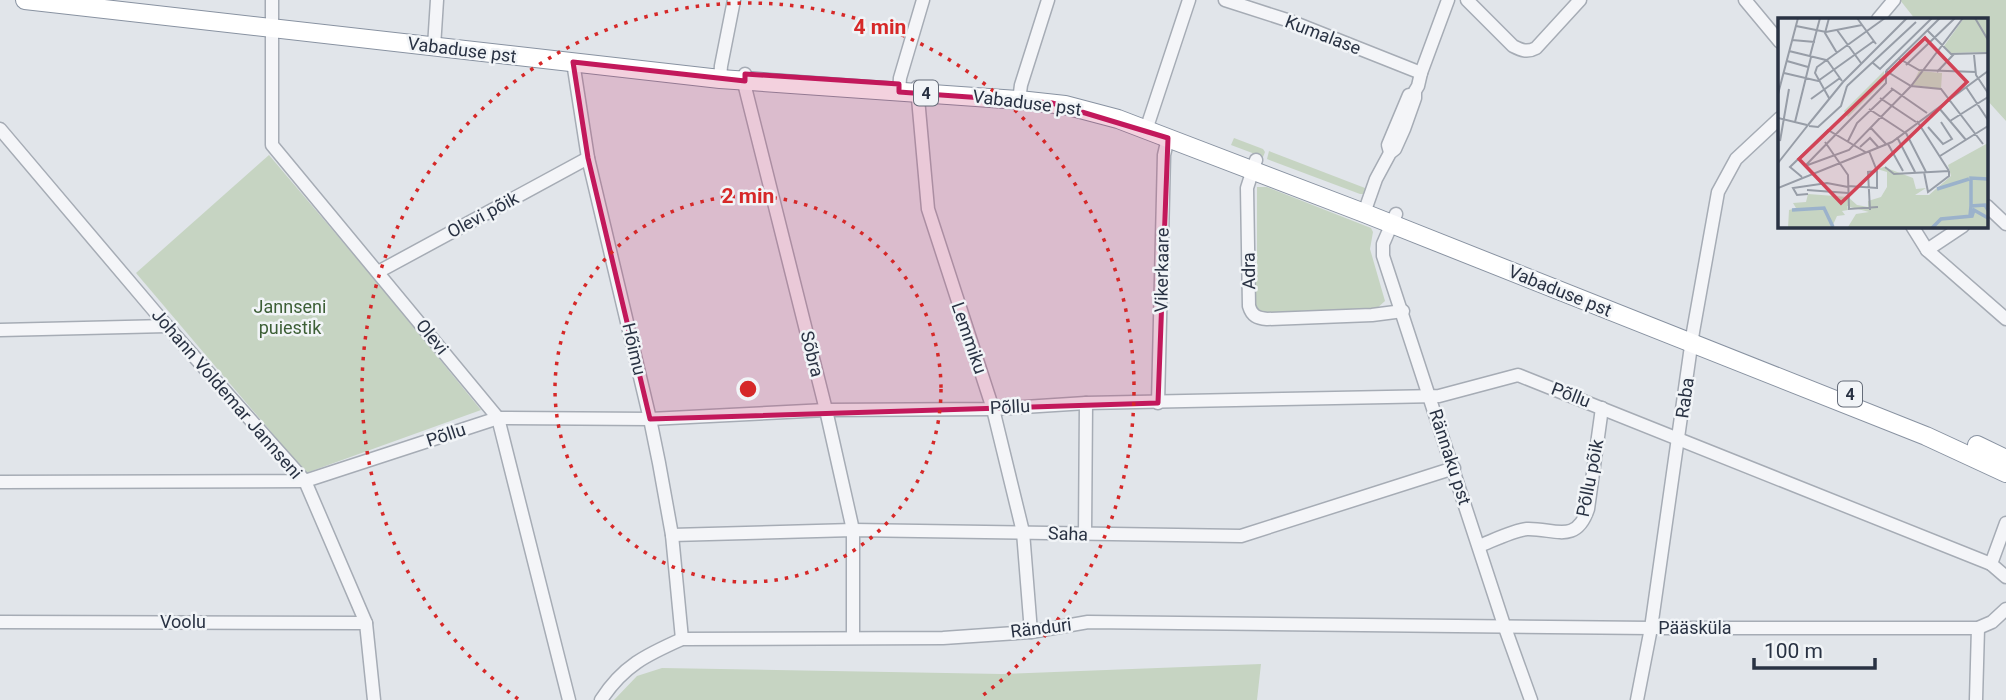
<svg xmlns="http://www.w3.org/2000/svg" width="2006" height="700" viewBox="0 0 2006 700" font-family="Roboto,sans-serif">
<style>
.green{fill:#c6d4c2}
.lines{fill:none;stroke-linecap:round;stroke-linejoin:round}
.minor-casing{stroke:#a6acb5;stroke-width:15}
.highway-casing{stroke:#8892a1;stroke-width:20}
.minor{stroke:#f4f5f8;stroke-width:12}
.highway{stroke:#fff;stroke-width:18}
.marked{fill:#c2185b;fill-opacity:0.2;stroke:#c2185b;stroke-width:5;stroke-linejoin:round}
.ring{fill:none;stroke:#d62828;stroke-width:3.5;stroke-dasharray:3.5 7}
.labels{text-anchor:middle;stroke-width:5;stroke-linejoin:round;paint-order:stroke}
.shield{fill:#f1f4f7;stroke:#656c79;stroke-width:2}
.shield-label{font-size:16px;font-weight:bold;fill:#293243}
.street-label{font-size:18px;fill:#293243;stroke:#f1f4f7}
.park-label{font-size:18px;fill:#3d5f36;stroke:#f1f4f7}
.inset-river{fill:none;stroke:#9bb2cb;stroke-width:3.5}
.inset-road{fill:none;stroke:#979da7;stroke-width:2}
.view{fill:#d24356;fill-opacity:0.15;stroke:#d24356;stroke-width:3.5}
.inset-edge{fill:none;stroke:#293243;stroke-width:3.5}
.centre{fill:#d62828;stroke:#f1f4f7;stroke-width:3.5}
.ring-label{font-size:21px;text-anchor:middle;font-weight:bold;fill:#d62828;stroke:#f1f4f7;stroke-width:5;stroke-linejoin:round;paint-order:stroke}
</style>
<rect width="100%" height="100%" fill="#e1e5ea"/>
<!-- green -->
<g class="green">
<polygon points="1900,0 2006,0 2006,121 1987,100 1987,19 1915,19"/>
<polygon points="1234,138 1263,149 1265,152 1263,157 1231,145"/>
<polygon points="1269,151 1365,188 1365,190 1363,194 1360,194 1267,159"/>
<polygon points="269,155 375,280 481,410 306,473 136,273"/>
<polygon points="1257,187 1267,187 1371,228 1373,232 1370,249 1385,301 1375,310 1316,310 1258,314 1253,307 1251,281 1257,281"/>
<polygon points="1261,664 1257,700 614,700 637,676 662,668 1002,674"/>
</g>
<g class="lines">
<!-- minor casing -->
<g class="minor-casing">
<g id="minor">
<polyline points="272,0 272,145 498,418 569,700"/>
<polyline points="1225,0 1290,21 1421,73"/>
<path d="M1467 0 1513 46C1521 50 1527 53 1536 48L1580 0"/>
<polyline points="1745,0 1780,42"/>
<polyline points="1878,19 1894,0"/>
<polyline points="434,47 437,0"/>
<polyline points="573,62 588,158 650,419 659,463 672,535 682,639"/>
<polyline points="745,74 745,87 826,410 853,530 853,637"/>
<polyline points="720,79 721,66 734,0"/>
<polyline points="917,87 928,209 993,409 1023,532 1031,632"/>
<polyline points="899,92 900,78 923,0"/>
<polyline points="1019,100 1021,85 1048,0"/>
<polyline points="0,129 167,326 305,481 366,623 374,700"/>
<polyline points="1146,130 1189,0"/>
<polyline points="1390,152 1388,145 1409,95"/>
<path d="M1256 160 1247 188 1249 306C1252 316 1257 318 1267 319L1372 315 1403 311"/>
<polyline points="1987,206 2006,224"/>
<polyline points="1364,213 1376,179 1390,153 1395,149 1404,129 1415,98 1415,91 1418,86 1421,73 1448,0"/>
<polyline points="1396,214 1383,244 1383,256 1504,625 1531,700"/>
<polyline points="1912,226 1927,250 2006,319"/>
<polyline points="1927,250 1963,226"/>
<polyline points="378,272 588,158"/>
<polyline points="0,330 167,326"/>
<polyline points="1158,403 1164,155 1168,138"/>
<polyline points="0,482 305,481 498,418 650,419 826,410 993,409 1086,403 1439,396 1518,375 1991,564 2006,577"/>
<polyline points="672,535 853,530 1241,536 1454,468"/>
<polyline points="1085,535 1086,403"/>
<path d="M1479 546C1492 541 1514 530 1527 529 1554 528 1576 545 1588 509L1602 408"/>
<polyline points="1991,564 2006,523"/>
<polyline points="0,622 366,623"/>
<path d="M601 700C623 666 646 655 682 639L943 638 1031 632 1088 622 1651 628H1978L1992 622 2006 609"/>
<polyline points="1637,700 1651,628 1693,332 1718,192 1736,159 1780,118"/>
<polyline points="1976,700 1978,628"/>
</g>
</g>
<!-- highway casing -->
<g class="highway-casing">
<g id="highway">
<polyline points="25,0 720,79 1019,100 1065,105 1118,119 1364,213 1926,436 2006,473"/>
<polyline points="1977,445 2006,459"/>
</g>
</g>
<!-- minor -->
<use href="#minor" class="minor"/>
<!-- highway -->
<use href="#highway" class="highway"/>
</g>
<!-- marked area -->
<path class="marked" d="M573 62 745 81V74L899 84V92L1052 103 1168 138 1158 403 650 419 588 158Z"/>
<!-- distance rings -->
<g class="ring">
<circle cx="748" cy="389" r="193"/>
<path d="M518 699A386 386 0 1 1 978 699"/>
</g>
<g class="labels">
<!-- shield labels -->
<g class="shield">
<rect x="914" y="80.5" width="24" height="25" rx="5"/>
<rect x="1838" y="381.5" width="24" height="25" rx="5"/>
</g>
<g class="shield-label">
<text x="926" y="99">4</text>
<text x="1850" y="400">4</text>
</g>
<!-- street labels -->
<g class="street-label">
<text transform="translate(1323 35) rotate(21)" y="6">Kumalase</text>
<text transform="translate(462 50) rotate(7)" y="6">Vabaduse pst</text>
<text transform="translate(1027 103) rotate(7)" y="6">Vabaduse pst</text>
<text transform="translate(483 215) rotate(-28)" y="6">Olevi põik</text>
<text transform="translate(1162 270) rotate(-89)" y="6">Vikerkaare</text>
<text transform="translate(1249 271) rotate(-91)" y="6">Adra</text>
<text transform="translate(1560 291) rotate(22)" y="6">Vabaduse pst</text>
<text transform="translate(432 337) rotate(51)" y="6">Olevi</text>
<text transform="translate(969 338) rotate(71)" y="6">Lemmiku</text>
<text transform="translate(634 349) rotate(77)" y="6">Hõimu</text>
<text transform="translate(812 354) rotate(76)" y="6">Sõbra</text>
<text transform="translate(227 394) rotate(49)" y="6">Johann Voldemar Jannseni</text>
<text transform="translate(1571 395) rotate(21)" y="6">Põllu</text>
<text transform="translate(1685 398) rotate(-82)" y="6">Raba</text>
<text transform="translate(1010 407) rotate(-3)" y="6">Põllu</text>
<text transform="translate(446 435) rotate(-18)" y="6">Põllu</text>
<text transform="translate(1450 457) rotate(72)" y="6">Rännaku pst</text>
<text transform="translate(1590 478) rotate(-79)" y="6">Põllu põik</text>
<text transform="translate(1068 534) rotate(2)" y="6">Saha</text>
<text x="183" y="628">Voolu</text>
<text transform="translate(1041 628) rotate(-7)" y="6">Ränduri</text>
<text x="1695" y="634">Pääsküla</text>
</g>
<!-- park labels -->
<g class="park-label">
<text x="290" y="313">Jannseni<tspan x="290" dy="21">puiestik</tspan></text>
</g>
</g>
<!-- overview -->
<g transform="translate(1778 18)">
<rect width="210" height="210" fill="#e1e5ea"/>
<path d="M186 0H210V34L173 35 166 28ZM106 53 107 62 70 99 66 93ZM141 53 164 55 163 71 134 67ZM210 125V210H10L11 192 18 190 15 185 28 184 30 176 70 179 79 187 90 189V183L103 179 109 169V154L99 151 106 149 135 160 138 171 148 170 137 177H151L173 158 170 147ZM69 188 91 194 78 196 70 209H54L59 198 67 197 64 193 70 192Z" fill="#c6d4c2" fill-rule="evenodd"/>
<path class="inset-river" d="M159 171 191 161M193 188V160L210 161M14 192 46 190 55 209M192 198 193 188 207 187 210 192M154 210 163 201 194 198 196 192 210 200"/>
<path class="inset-road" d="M51 0 47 15 59 35M79 0 98 26M197 0 210 22M18 8 48 14 84 7M59 12 83 45M149 12 173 36 210 35M14 22 37 24M11 33 48 42M196 37 198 57 210 75M32 38 42 0M120 40 141 52 198 54M49 42 64 63M9 43 30 49M95 45 102 51 154 0M128 47 177 0M108 53V65L27 148 71 132 133 68 185 0M108 53 133 68 163 71 205 126M108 53 162 0M159 54 176 36M6 55 40 63 96 23M69 68 138 4M188 69 210 102M113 70 149 95M0 76 20 0M51 80 37 55 39 49 107 0M102 80 138 104M33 81 62 60M161 90 188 122M91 91 126 114M0 100 29 107M139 103 171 153M172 103 210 79M17 104 33 39M30 107 65 64 129 0M31 108 40 109 63 88 69 68M92 109 108 126M150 109 165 126 174 121 163 104M127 113 148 154M119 119 137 154M2 123 11 71M70 123 79 105 115 71M47 124 70 157 71 191 100 189M110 126 125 153M82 129 92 120 101 130M162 138 210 108M0 145 30 107M107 149 116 156 171 153M146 154 150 174 171 158V153M24 159 12 149 50 112 89 135M70 168 99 170V153L91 133M0 170 114 124 210 53M29 172 70 175M30 176 19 177 15 170 49 165 70 169M92 192 90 154 99 153"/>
<path class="view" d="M147 20 189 64 63 185 21 141Z"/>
<rect width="210" height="210" class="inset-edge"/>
</g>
<circle cx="748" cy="389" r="10" class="centre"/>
<g class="ring-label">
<text x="880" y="34">4 min</text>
<text x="748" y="203">2 min</text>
</g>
<!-- scale -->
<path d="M1754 658v10h121v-10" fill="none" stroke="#293243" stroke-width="3.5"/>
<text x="1764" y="658" font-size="21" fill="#293243" stroke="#f1f4f7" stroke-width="5" paint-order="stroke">100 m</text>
</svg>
